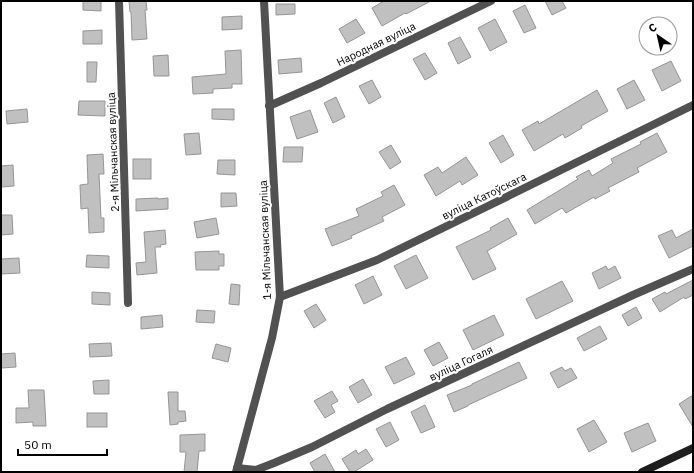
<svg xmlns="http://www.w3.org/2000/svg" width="694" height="473" viewBox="0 0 694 473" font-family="'IBM Plex Sans',sans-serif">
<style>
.building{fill:#c0c0c0;stroke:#959595}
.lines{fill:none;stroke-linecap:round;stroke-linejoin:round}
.minor{stroke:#515151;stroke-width:8}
.tertiary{stroke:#515151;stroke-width:8}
.secondary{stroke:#1e1e1e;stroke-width:8}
.labels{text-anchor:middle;stroke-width:4;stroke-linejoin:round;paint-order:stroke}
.street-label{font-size:11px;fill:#000;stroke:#fff}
</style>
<rect width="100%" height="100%" fill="#fff"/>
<!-- building -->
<g class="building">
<polygon points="83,1 101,1 101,11 83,10"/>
<polygon points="129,1 146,1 147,10 145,10 147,39 132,40 131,12 130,12"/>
<polygon points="384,1 431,1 406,14 405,13 382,26 372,8"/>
<polygon points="545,1 562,1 566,8 552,15"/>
<polygon points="276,4 295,4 295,14 276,15"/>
<polygon points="525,5 536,28 524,33 513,11"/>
<polygon points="242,16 242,29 222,30 222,17"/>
<polygon points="356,19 365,33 347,43 339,29"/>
<polygon points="495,19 507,42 490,51 478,28"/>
<polygon points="102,30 102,44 83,44 83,31"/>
<polygon points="460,37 471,57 458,64 448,43"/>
<polygon points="241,50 242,84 232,84 232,88 213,89 213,93 193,94 192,77 226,74 225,51"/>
<polygon points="425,53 437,73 425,80 413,59"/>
<polygon points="168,55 169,76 154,76 153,56"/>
<polygon points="301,58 302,72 279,74 278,60"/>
<polygon points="671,61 681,81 662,91 652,70"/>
<polygon points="87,62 97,62 96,82 87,82"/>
<polygon points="372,80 381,97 369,104 359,86"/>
<polygon points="634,80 645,100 627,109 617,89"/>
<polygon points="597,90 608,111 581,126 582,128 565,138 563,134 534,151 522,130 538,121 539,124"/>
<polygon points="336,97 345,117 333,123 324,103"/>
<polygon points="79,101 105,101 105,116 78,115"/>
<polygon points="27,109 28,122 7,124 6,111"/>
<polygon points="212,109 234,109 234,120 212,119"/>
<polygon points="310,110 318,132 297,139 290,117"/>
<polygon points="199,133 201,154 186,155 184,134"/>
<polygon points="657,133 667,152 637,168 639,172 608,188 610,191 595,199 594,197 566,213 562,208 535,224 527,210 578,179 576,177 589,170 592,176 613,163 611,159 641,144 640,142"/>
<polygon points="503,135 514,155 501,163 489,143"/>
<polygon points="391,145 401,162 390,169 379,152"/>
<polygon points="284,147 303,147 302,162 283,162"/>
<polygon points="103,154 104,174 99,174 101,218 104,218 104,232 89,233 88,208 81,209 80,185 88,184 87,155"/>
<polygon points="466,157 478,175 462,185 460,181 436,196 424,175 438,167 442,173"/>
<rect x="133" y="159" width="18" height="20"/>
<polygon points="218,160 235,160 235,175 217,174"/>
<polygon points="13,165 14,186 1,187 1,166"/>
<polygon points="394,185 405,205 382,217 384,221 351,236 352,238 332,246 325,229 359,216 356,209 383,196 381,192"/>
<polygon points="221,193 236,193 237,206 221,207"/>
<polygon points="158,198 158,199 168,198 168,209 136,211 136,199"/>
<polygon points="1,215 12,215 13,234 1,235"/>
<polygon points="216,218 219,234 197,238 194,222"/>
<polygon points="508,218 517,234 487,251 496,269 473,280 456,247 491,230 490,228"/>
<polygon points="693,229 693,246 669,258 658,236 672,230 676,238"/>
<polygon points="165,230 166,244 160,245 161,247 155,247 157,273 137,275 136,263 146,262 144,232"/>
<polygon points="219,251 219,254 224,254 224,266 219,266 219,270 196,270 195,252"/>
<polygon points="87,255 109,256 109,268 86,267"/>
<polygon points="416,255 428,278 406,289 394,266"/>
<polygon points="19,258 20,273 1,274 1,259"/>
<polygon points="606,266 608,270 615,266 621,278 599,289 592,273"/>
<polygon points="373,276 382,295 364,304 355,285"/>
<polygon points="693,280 693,295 685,299 684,297 660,312 652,299 665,292 666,294"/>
<polygon points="562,281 573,301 536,319 526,299"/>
<polygon points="231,284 240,285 239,305 229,304"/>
<polygon points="92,292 110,293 110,305 92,304"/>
<polygon points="316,304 326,320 314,328 304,311"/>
<polygon points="636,307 642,318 628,326 622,315"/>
<polygon points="197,310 215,311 214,323 196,322"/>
<polygon points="162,315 163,327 141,329 141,317"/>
<polygon points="494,315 504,335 473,350 463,330"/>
<polygon points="600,326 607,339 584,351 577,338"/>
<polygon points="439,342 448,358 433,366 424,350"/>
<polygon points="111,343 112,356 90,357 89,344"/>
<polygon points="216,344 231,348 228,362 212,358"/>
<polygon points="15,353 16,367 1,368 1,354"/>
<polygon points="406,357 415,374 394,384 385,367"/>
<polygon points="519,362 527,378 468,405 468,406 454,412 447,395 472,385 472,384"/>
<polygon points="562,367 565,371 571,368 577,378 558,388 550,373"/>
<polygon points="363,379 372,395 358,403 349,387"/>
<polygon points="109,380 109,394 94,394 93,381"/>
<polygon points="28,390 44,390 46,426 33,426 33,422 16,423 16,408 29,408"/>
<polygon points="332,391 338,401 331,405 335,412 325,418 314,401"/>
<polygon points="168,392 178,392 178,411 185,411 186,421 178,422 178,424 170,425"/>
<polygon points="693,395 693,427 679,404"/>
<polygon points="425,405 435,427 421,433 411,412"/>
<rect x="87" y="413" width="20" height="14"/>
<polygon points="594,420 607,442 589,452 577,429"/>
<polygon points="390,422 399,440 386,447 376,429"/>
<polygon points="648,423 656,441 632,452 624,433"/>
<polygon points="205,434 205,451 199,451 197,472 184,472 186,452 180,452 180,435"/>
<polygon points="366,449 373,460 354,472 350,472 342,459 356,450 358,454"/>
<polygon points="325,454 335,472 315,472 310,463"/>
</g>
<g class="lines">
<!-- minor -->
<g class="minor">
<polyline points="119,1 128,303"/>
<polyline points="269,106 321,83 491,1"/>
<polyline points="237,468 256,470 274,463 312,447 387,409 633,295 693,269"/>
</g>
<!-- tertiary -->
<g class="tertiary">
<polyline points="280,297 377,260 486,207 693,105"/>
<polyline points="236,472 272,338 280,297 264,1"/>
</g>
<!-- secondary -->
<polyline class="secondary" points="642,472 693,448"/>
</g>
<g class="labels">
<!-- street labels -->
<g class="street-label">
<text transform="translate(376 44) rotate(-26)" y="4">Народная вуліца</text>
<text transform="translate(113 152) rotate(-92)" y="4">2-я Мільчанская вуліца</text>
<text transform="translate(484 196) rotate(-26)" y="4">вуліца Катоўскага</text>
<text transform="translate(265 240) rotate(-92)" y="4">1-я Мільчанская вуліца</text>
<text transform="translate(461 363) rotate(-25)" y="4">вуліца Гогаля</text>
</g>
</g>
<!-- border -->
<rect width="694" height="473" fill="none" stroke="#000000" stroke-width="4"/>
<!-- north arrow -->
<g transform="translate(658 36) rotate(326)"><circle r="19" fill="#ffffff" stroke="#999999"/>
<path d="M0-3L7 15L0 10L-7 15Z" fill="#000000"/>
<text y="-6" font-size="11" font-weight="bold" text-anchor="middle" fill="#000000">С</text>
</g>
<!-- scale -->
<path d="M18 449v6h89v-6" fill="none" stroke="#000000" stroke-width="2"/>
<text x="24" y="449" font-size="12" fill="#000000" stroke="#ffffff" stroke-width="3" paint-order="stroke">50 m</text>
</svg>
